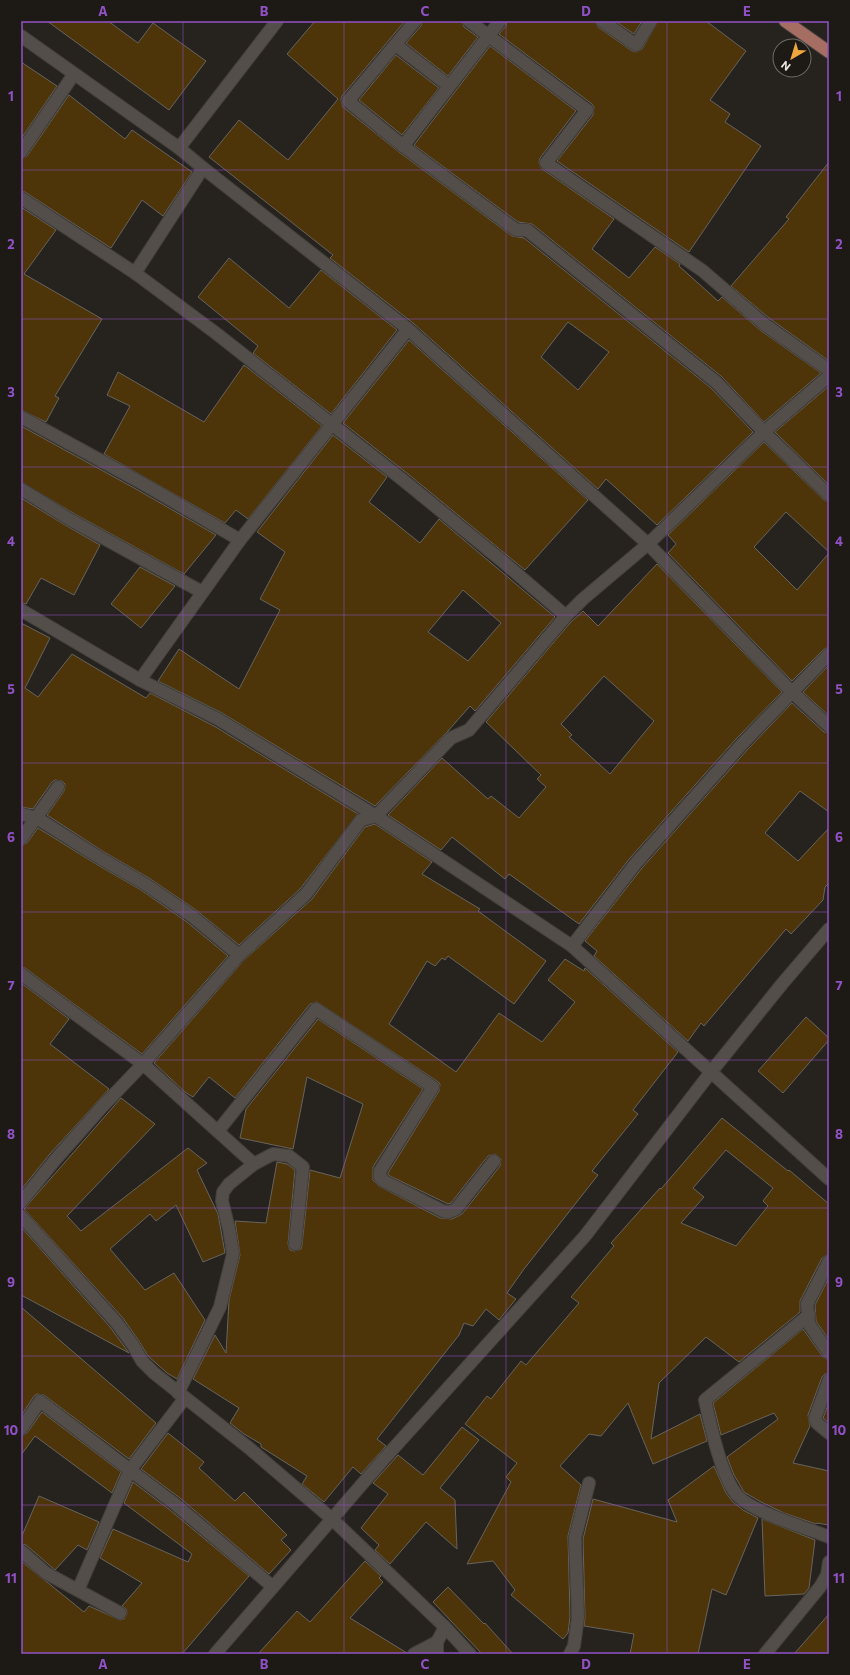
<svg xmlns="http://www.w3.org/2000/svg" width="850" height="1675" viewBox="0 0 850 1675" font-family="Commissioner,sans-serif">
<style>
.building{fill:#4d3509;stroke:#67635d;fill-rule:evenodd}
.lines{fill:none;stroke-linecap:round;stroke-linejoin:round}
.service-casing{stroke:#433f3c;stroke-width:14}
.minor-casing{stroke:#433f3c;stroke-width:14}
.tertiary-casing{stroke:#433f3c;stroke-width:14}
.primary-casing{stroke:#433f3c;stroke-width:14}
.service{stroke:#534e49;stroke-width:12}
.minor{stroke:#534e49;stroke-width:12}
.tertiary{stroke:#534e49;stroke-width:12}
.primary{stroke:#a66d62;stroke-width:12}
.grid{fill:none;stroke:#9151c6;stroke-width:1;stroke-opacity:0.55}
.neatline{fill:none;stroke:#9151c6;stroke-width:1.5}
.grid-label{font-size:13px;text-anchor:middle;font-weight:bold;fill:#9151c6}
</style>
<rect width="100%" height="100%" fill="#26221e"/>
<!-- building -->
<g class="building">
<polygon points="47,21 108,21 138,43 153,23 206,61 169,110"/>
<path d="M315 21H405L342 96 341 100 343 107 399 152 512 236 524 238 711 388 753 432 657 525 606 479 598 489 413 323 330 258 333 255 209 157 239 120 288 160 338 99 287 54ZM568 322 609 352 578 390 541 357Z"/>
<polygon points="422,21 462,21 464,27 478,37 448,76 406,43 421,26"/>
<polygon points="507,21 595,21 598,27 632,51 636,52 642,49 658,21 706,21 746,51 710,100 730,114 725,122 761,146 689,252 557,161 593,115 594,107 592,104 499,34 506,26"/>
<polygon points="615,21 642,21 634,34"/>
<polygon points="490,46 576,111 540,158 539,163 542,169 614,219 592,249 629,278 655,247 680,264 679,266 718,301 722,297 760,330 821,373 764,422 721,376 532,224 518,222 414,145"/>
<polygon points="396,55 439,88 402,135 359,100"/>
<polygon points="21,62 57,86 21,139"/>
<polygon points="69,95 125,139 132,130 192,172 163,216 142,200 111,248 25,192 21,191 21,159 27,156"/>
<polygon points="829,162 829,361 769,318 731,286 789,219 786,217"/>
<polygon points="21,207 56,230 24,274 102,319 55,396 59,398 46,422 21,410"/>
<polygon points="229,258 289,308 321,270 397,330 331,414 253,353 258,346 198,297"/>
<polygon points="409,340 588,500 525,570 408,474 343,423"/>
<polygon points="244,365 322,426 248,519 236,510 225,523 104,454 130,406 107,395 118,372 204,422"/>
<polygon points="829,386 829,485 775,432"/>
<polygon points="21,426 136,489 216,535 184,574 73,513 21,482"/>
<path d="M333 435 387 477 369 502 420 543 439 519 555 617 475 711 470 706 448 731 375 806 222 713 158 681 179 649 239 689 280 610 260 599 285 552 257 532ZM463 590 501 623 468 661 428 632Z"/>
<polygon points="764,442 824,500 829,502 829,552 786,512 754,547 797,590 829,553 829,647 824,649 792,681 668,553 676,544 668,535"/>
<polygon points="21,498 65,525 100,545 74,595 41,578 26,604 21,603"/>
<path d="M657 564 782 692 736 739 630 858 579 924 509 874 505 879 452 837 441 850 388 815 442 758 488 799 491 796 519 818 546 787 537 779 541 775 486 722 570 623 583 611 598 626ZM604 676 654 721 610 774 569 737 572 735 561 724Z"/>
<polygon points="140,567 175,586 141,628 111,604"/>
<polygon points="21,623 50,638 25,688 38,697 72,654 146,698 150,693 214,726 358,814 300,889 239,945 196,910 149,878 104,852 47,815 64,791 65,784 62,781 55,780 52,782 33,809 21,807"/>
<polygon points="829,665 829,716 803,692"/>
<polygon points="792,703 824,732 829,733 829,812 800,791 765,833 798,861 829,828 829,883 825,887 823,900 791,934 786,929 704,1026 701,1023 688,1041 594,956 597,951 585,941 642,868 748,749"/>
<polygon points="375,824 432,862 422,874 480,909 478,911 546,961 514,1004 448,956 445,960 442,958 435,966 427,961 389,1024 456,1072 499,1013 542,1042 575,1002 548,980 565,959 584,971 585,968 678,1052 633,1110 638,1114 592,1171 598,1175 524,1269 507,1293 516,1299 503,1315 499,1320 486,1309 473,1326 464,1323 459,1335 377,1439 386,1446 361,1474 353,1467 324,1502 302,1484 307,1476 261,1447 261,1444 244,1434 230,1423 239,1408 193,1379 215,1335 226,1353 229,1300 240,1255 235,1221 266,1223 277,1162 287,1164 295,1170 288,1244 290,1250 294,1251 301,1249 302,1245 310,1170 340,1178 363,1104 307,1077 293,1149 240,1138 246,1109 318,1019 423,1089 373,1167 373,1180 379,1186 440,1218 452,1219 462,1214 500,1166 501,1159 495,1154 488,1156 451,1203 448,1204 388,1175 388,1173 439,1091 440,1084 437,1081 317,1002 310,1004 235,1098 209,1077 193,1097 185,1092 154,1063 244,960 312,899 365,827"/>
<polygon points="38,828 96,864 141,890 187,922 228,956 142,1054 25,968 21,967 21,846 27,843"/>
<polygon points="21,983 69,1019 50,1044 109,1089 49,1155 21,1190"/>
<polygon points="806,1017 829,1038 829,1040 783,1093 758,1071"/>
<polygon points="121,1098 155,1124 67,1216 81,1231 188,1148 207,1163 197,1170 218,1214 225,1253 203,1262 176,1205 156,1221 150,1214 110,1249 145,1290 174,1273 205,1320 177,1379 167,1373 148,1356 139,1341 122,1317 24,1209"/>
<path d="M722 1118 788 1171 789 1170 829 1204V1254L822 1258 800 1301V1312L739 1362 706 1337 659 1383 651 1439 700 1414 707 1441 653 1464 628 1403 601 1436 589 1434 560 1466 581 1485 568 1536 570 1617 568 1633 563 1639 511 1595 515 1590 493 1561 467 1564 511 1482 506 1477 517 1463 465 1424 487 1396 491 1399 521 1361 526 1365 579 1303 571 1297 614 1246 611 1243 660 1188 661 1189ZM726 1150 773 1188 763 1201 768 1206 736 1246 681 1223 704 1197 693 1188Z"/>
<polygon points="21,1227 110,1327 129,1353 21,1295"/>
<polygon points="829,1277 829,1340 816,1321 815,1305"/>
<polygon points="21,1307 156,1423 129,1459 44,1395 37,1394 34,1396 21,1416"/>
<polygon points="803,1329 823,1357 829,1360 829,1373 825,1374 822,1377 808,1415 810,1426 793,1463 829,1471 829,1525 817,1523 816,1524 784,1513 761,1502 744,1492 734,1475 727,1457 778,1419 774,1413 721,1435 713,1403"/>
<polygon points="829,1402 829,1423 823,1418"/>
<polygon points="42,1412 121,1472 112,1493 35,1436 21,1455 21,1436 27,1433"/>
<polygon points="462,1427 479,1440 440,1488 455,1500 457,1549 426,1522 390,1564 375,1550 379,1545 361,1528 388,1494 373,1483 398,1455 423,1475"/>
<polygon points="168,1433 204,1462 199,1468 235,1501 244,1492 287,1535 281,1540 291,1550 269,1574 180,1498 141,1469"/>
<polygon points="714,1466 726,1493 733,1502 743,1510 758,1518 726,1595 712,1589 698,1654 630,1654 634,1634 584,1626 585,1617 583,1539 593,1499 677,1522 668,1500"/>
<polygon points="133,1482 170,1510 249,1576 182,1654 21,1654 21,1561 84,1612 89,1606 120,1620 124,1619 127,1613 126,1609 122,1606 142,1583 100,1558 113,1529 188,1562 192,1554 124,1503"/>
<polygon points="39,1496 99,1522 87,1550 78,1545 55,1570 26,1545 21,1544 21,1538"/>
<polygon points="762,1519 815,1540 809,1588 804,1594 765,1596"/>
<polygon points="365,1561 381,1576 379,1578 383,1582 350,1618 407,1653 407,1654 258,1654 297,1611 310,1622"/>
<polygon points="448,1587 484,1624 485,1623 513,1654 482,1654 433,1602"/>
<polygon points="829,1614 829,1654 794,1654"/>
</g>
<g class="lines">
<!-- service casing -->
<g class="service-casing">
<g id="service">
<polyline points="415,21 348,101 403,146 516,230 527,230 716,382 764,432"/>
<polyline points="469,21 587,110"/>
<polyline points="602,21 636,45 651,21"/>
<polyline points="396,45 449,86"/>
<polyline points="403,146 500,21"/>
<polyline points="135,273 203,168"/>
<polyline points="21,1429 40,1401 130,1470 78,1590"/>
<polyline points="21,1551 46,1573 120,1613"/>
</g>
</g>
<!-- minor casing -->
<g class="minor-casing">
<g id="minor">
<polyline points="21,36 179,148 203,168 408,329 648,544 792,692 829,726"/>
<polyline points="587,110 546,163 703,271 764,324 829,370"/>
<polyline points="179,148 277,21"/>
<polyline points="21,152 74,74"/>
<polyline points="21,198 135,273 217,334 403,480 501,560 566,616"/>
<polyline points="21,417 140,482 240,540"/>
<polyline points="764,432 829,495"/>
<polyline points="21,489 69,519 202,592"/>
<polyline points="140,680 240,540 408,329"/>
<polyline points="21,814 37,818 100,858 145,884 192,916 239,955"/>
<polyline points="21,839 58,787"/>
<polyline points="572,946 636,863 742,744 829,654"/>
<polyline points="21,974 143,1064 254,1164"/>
<polyline points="218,1131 316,1009 433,1087 380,1171 380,1177 384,1181 443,1211 449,1212 456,1209 494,1161"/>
<polyline points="21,1202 55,1160 100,1109 143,1064 239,955 306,894 361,820 376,816 451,738 469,730 566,616 583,599 648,544 764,432 829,376"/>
<polyline points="21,1216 116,1322 133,1345 142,1361 154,1373 249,1448 332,1519 445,1627 470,1654"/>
<polyline points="829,1261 807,1304 809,1324 829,1353"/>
<path d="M809 1315 705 1400C710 1424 722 1481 739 1497 757 1514 805 1527 829 1537"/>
<polyline points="829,1380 815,1418 817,1423 829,1433"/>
<polyline points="178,1393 220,1307 233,1254 229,1229 222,1201 223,1192 229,1184 254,1164 273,1154 289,1156 303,1167 295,1244"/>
<polyline points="185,1398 130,1470 175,1504 273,1587"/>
<polyline points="414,1654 437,1642"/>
<polyline points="437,1654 437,1642 445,1627"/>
<polyline points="570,1654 574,1646 578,1617 575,1538 589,1483"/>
<polyline points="765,1654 820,1587 827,1575 829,1562"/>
</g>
</g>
<!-- tertiary casing -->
<g class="tertiary-casing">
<g id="tertiary">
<polyline points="21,610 140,680 218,719 376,816 572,946 829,1179"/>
<polyline points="215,1654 383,1460 585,1236 711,1072 782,984 829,929"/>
</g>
</g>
<!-- primary casing -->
<g class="primary-casing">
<polyline id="primary" points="785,21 829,52"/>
</g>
<!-- service -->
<use href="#service" class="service"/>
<!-- minor -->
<use href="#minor" class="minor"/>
<!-- tertiary -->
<use href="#tertiary" class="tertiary"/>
<!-- primary -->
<use href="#primary" class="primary"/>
</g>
<!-- grid -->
<path class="grid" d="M183 21V1654M344 21V1654M506 21V1654M667 21V1654M21 170H829M21 319H829M21 467H829M21 615H829M21 763H829M21 912H829M21 1060H829M21 1208H829M21 1356H829M21 1505H829"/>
<!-- border -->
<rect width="850" height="1675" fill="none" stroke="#1d1915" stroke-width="44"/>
<!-- north arrow -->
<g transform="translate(792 58) rotate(218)"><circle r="19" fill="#1d1915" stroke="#6e6b67"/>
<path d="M0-3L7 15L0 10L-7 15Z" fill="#efa73d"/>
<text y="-6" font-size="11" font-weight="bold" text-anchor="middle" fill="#e8e5e2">N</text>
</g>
<rect x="22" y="22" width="806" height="1631" class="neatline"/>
<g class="grid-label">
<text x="103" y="16">A</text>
<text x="264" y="16">B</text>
<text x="425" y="16">C</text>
<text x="586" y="16">D</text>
<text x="747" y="16">E</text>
<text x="11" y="101">1</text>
<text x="839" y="101">1</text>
<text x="11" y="249">2</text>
<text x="839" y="249">2</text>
<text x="11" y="397">3</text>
<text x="839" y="397">3</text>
<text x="11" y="546">4</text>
<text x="839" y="546">4</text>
<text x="11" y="694">5</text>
<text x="839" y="694">5</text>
<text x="11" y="842">6</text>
<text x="839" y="842">6</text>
<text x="11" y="990">7</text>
<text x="839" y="990">7</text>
<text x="11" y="1139">8</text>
<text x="839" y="1139">8</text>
<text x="11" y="1287">9</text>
<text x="839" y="1287">9</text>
<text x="11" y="1435">10</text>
<text x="839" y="1435">10</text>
<text x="11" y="1583">11</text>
<text x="839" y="1583">11</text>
<text x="103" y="1669">A</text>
<text x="264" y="1669">B</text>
<text x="425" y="1669">C</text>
<text x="586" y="1669">D</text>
<text x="747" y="1669">E</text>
</g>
</svg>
